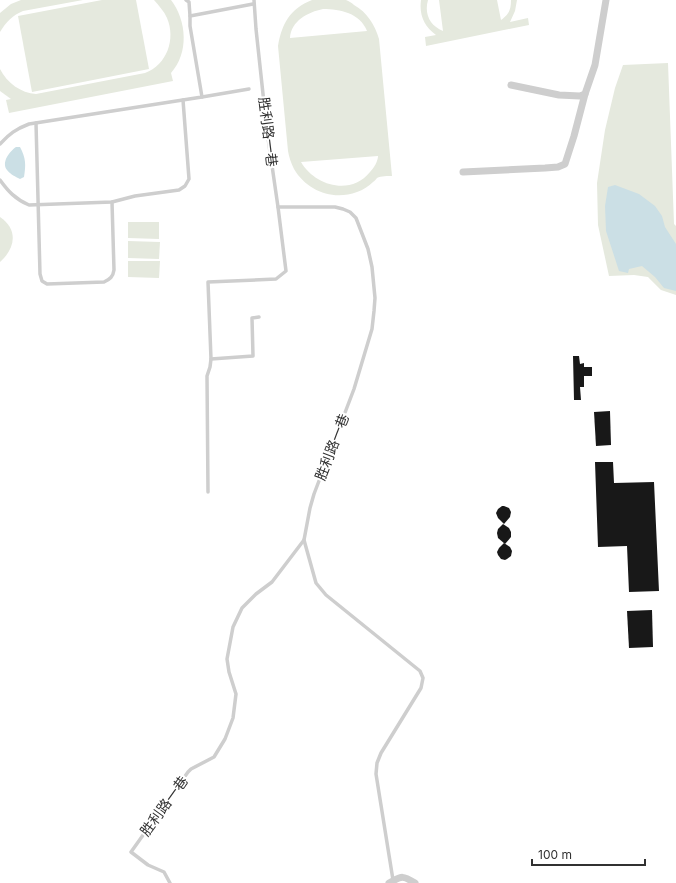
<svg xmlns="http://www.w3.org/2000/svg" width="676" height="883" viewBox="0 0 676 883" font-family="Inter,'Noto Sans SC',sans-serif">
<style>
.green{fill:#e5e9de;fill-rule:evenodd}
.water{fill:#cbdfe5}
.building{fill:#181818}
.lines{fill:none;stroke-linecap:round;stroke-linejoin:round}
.service{stroke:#cecece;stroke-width:3.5}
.minor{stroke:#cecece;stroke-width:7}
.labels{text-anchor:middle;stroke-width:4;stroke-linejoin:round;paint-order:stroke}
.street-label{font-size:14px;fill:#313131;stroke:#fff}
</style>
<rect width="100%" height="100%" fill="#fff"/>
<!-- green -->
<g class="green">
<path d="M21 0H83L23 11C13 15 6 22 0 32V13L11 4Z"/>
<polygon points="102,0 136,0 149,69 32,92 18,16"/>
<path d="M154 0H171C187 21 189 53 171 73L173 81 9 113 6 100 11 99 0 91V69C7 83 21 93 36 94L145 73C167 65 176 39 167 18 164 11 159 6 154 0Z"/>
<path d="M312 0C319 0 340 0 346 0 349 1 352 3 354 5 367 12 375 25 379 39L392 176C388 176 381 176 377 178 376 179 375 181 373 182 369 186 363 190 357 192 333 201 307 191 294 169 291 163 289 157 288 151L278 46C282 23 290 9 312 0ZM323 9C340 9 360 13 367 31L290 38C291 21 308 12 323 9ZM378 156C378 161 374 168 370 172 351 196 315 186 301 162Z"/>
<path d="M421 0H428C424 14 430 26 443 31L439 0H497L501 20C509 14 511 10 511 0H517L515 11 510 22 528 18 529 25 426 46 425 37 436 35C424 26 419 15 421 0Z"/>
<polygon points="668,63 674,224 676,226 676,295 661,290 648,277 634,275 609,276 598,225 597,183 605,130 615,88 623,65"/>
<path d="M0 217C18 229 16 248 0 262Z"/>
<polygon points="128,222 159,222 159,239 128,238"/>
<polygon points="128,241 160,242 159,259 128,258"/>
<polygon points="128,261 160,261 159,278 128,277"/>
</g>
<!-- water -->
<g class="water">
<path d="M16 147H20C26 158 26 165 24 177L20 179 18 178C14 176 9 173 7 170 1 162 10 151 16 147Z"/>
<polygon points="615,185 639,194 655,206 662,216 665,227 676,244 676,291 664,288 655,277 642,266 629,269 628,273 619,271 606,231 605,206 608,187"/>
</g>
<!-- building -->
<g class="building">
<polygon points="573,356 579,356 580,364 584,363 584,367 592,367 592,376 584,376 584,387 580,387 581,400 574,400"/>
<polygon points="610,411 611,445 596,446 594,412"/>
<polygon points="595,462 613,462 614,483 654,482 659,591 629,592 627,546 598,547"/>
<polygon points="502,506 504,506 509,508 511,512 510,517 504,524 498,518 496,513 498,509"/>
<polygon points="503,524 509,528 511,532 511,537 505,544 498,538 497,533 498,529"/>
<polygon points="504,543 510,547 512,551 511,556 507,559 505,560 501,559 498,555 497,552 499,548"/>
<polygon points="652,610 653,647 629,648 627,611"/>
</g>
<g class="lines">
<!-- service -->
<g class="service">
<polyline points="186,0 189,2 190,16"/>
<polyline points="202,97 249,89"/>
<path d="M36 123 40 274 42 281 47 284 104 282C110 279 113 277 114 270L112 202"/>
<path d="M0 144C9 134 16 129 29 124L202 97 190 26V16L253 4"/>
<path d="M0 180C8 191 15 199 29 205L112 202 135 196 179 190 185 186 189 179 183 100"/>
<polyline points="211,359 253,356 252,318 259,317"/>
<polyline points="208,492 207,376 210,367 211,359 208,282 276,279 286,271 278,207"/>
<polyline points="304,540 316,583 326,595 420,671 423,678 421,688 381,753 377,763 376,774 393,880"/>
<polyline points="170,883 164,872 148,865 131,852 188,772 191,769 214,757 225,739 233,718 236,694 229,672 227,659 233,627 242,608 256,594 272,582 304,540 310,508 314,494 354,389 372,329 374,311 375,298 372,267 368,249 356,218 350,212 343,209 335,207 278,207 267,131 256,29 254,0"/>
</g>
<!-- minor -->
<g class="minor">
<polyline points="511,85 559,95 580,96 585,94 595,65 606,0"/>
<polyline points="463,172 545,168 558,167 565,164 574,136 585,94"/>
<path d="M389 883C402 876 402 875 415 883"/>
</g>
</g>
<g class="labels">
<!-- street labels -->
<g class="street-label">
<text transform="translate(268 132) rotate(83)" y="5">胜利路一巷</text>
<text transform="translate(332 447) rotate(-69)" y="5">胜利路一巷</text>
<text transform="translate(164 806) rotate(-54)" y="5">胜利路一巷</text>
</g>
</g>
<!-- scale -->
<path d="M532 859v6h113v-6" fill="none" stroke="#313131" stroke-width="2"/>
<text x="538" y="859" font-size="12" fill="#313131" stroke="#ffffff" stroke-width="3" paint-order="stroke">100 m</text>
</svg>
